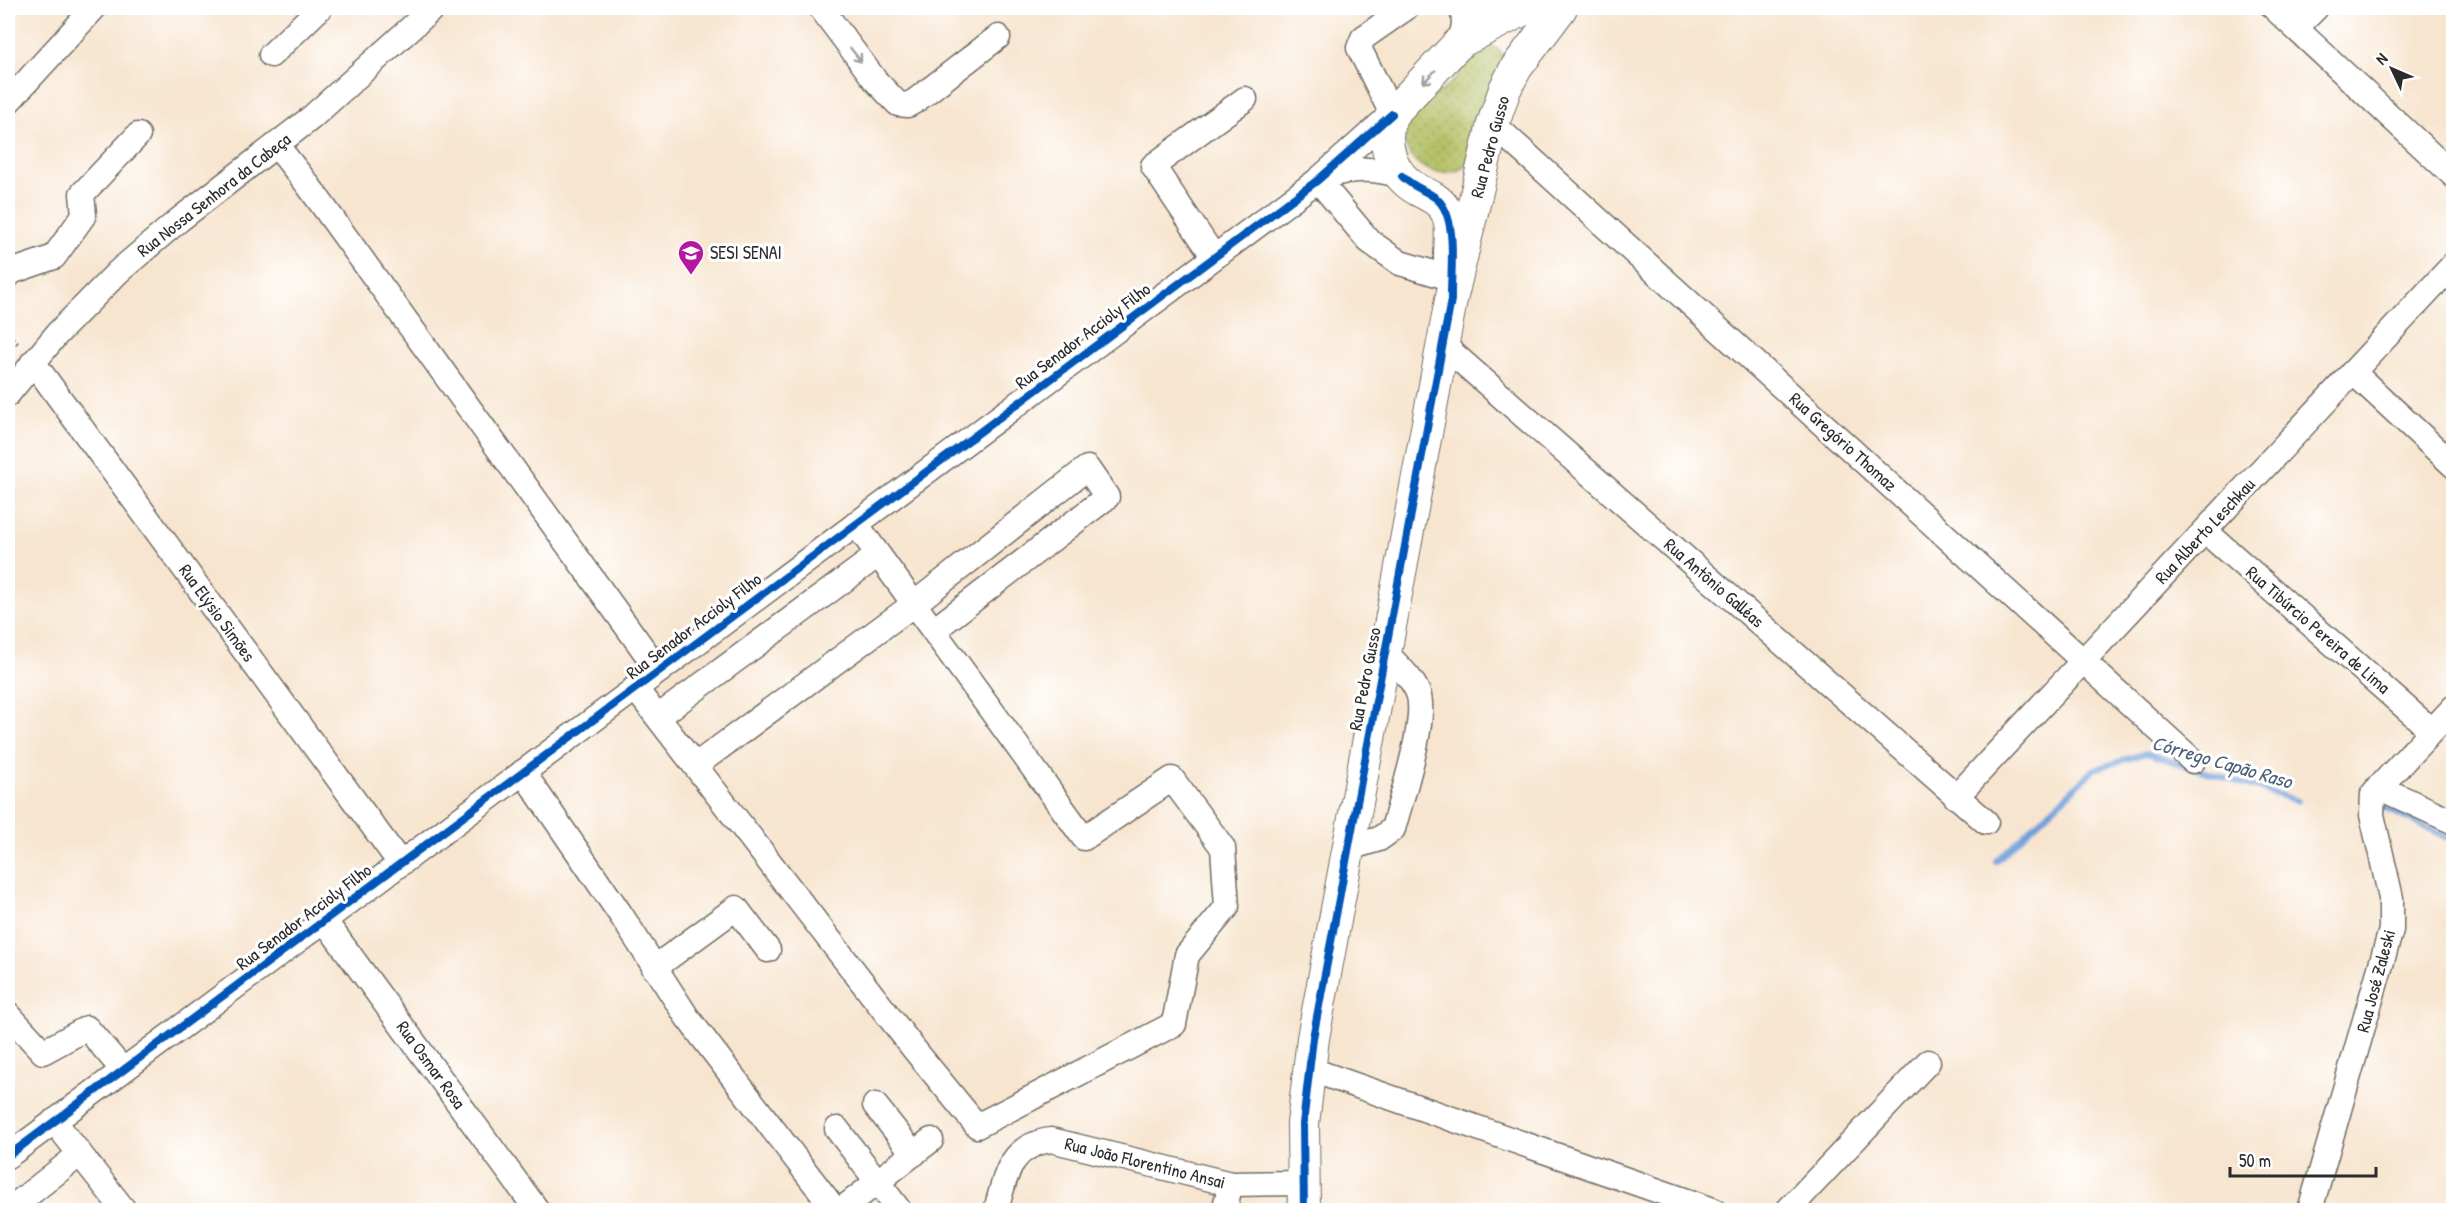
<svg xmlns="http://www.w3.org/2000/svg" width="2461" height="1218" viewBox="0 0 2461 1218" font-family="'Patrick Hand',sans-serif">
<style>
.grass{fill:url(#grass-dots);stroke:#6e7445;stroke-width:1.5}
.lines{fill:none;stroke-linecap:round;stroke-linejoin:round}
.stream{stroke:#6f9fd9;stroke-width:6}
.minor-casing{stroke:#726c64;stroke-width:27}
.major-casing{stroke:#726c64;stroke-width:34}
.path{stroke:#726c64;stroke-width:4;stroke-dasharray:1.5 4.5;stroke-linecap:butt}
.minor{stroke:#fff;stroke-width:24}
.major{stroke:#fff;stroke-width:32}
.cycleway-casing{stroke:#fff;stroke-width:11}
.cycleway{stroke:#0057b8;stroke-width:8}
.oneway{stroke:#a0a0a0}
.labels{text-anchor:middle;stroke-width:6;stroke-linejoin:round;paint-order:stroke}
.street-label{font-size:18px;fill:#2b2b2b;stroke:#fff}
.poi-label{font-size:18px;fill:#2b2b2b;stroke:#fff;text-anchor:start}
.water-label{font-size:20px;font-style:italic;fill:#4a5f79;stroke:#fff}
</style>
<defs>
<pattern id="grass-dots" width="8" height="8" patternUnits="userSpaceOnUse" patternTransform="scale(1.5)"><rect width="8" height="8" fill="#b1bd5f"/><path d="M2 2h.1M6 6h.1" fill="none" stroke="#909a4f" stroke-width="1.8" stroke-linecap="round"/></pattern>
</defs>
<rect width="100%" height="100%" fill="#fff"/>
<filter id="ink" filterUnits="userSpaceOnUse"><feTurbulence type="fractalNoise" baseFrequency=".0167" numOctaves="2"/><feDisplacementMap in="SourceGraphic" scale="12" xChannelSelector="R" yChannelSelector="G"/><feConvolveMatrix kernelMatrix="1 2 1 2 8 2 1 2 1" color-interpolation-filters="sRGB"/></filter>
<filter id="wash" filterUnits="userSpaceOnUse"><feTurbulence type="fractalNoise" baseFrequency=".008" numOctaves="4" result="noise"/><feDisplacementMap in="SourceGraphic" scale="24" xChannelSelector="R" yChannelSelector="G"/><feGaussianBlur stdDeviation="1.35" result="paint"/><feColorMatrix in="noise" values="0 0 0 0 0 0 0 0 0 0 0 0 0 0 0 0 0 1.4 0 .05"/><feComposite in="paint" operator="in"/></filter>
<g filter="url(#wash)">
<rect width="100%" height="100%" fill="#f7e5cf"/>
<!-- grass -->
<path class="grass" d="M1490 44 1499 50 1505 60 1471 164C1438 184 1406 167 1401 129L1405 121 1456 79 1469 55Z"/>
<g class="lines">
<!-- stream -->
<g class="stream">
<polyline points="2381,806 2454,841"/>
<polyline points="1996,861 2095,769 2146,753 2298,801"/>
</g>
</g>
</g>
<g filter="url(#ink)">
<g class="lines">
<!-- minor casing -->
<g class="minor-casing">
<g id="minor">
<polyline points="821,8 875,80 898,104 908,105 915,101 998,37"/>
<polyline points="2274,8 2454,176"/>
<polyline points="2296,28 2316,8"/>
<polyline points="1460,42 1464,25 1463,8"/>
<polyline points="271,55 320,8"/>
<polyline points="8,102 94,8"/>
<polyline points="1493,124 2193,761"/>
<polyline points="277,146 308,185 659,671"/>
<path d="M1326 177C1352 167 1375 168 1402 176"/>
<polyline points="1318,180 1369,241 1400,263 1450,278"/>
<polyline points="1214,257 1153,166 1245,99"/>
<polyline points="8,276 11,272 54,257 84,215 82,194 138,135"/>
<polyline points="1442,344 1986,822"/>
<polyline points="33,362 400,863"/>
<polyline points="2353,372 2454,466"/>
<polyline points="8,394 57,334 118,272 179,220 311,118 433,8"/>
<polyline points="2205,531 2431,730"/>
<polyline points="635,688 914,1049 977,1126 1174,1024 1187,955 1227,907 1223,848 1172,779 1084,838 856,524"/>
<polyline points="658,717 878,555"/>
<polyline points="696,765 914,604 1087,468 1107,497 934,630"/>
<polyline points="523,772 621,915 687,1017 835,1210"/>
<polyline points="2378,787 2454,822"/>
<polyline points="1956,797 2454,264"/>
<path d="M1349 848 1379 839 1393 829C1401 799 1426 724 1419 696 1414 679 1397 665 1385 652"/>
<polyline points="324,920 537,1210"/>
<polyline points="654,968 736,908 768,950"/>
<polyline points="8,1014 43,1052 87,1028 123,1070"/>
<polyline points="1309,1069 1713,1210"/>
<polyline points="875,1105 914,1154"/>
<polyline points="54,1121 124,1210"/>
<polyline points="837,1129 899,1210"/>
<polyline points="8,1156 1318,180 1392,114 1359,48 1363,38 1406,8"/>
<polyline points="9,1210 80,1154"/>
<polyline points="841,1210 931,1140"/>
<path d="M996 1210C1006 1175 1009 1146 1051 1140L1231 1184 1303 1183"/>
<polyline points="1224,1210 1231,1184"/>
<polyline points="1788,1210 1928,1062"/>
<polyline points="2310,1210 2391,930 2391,898 2372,815 2373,794 2454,707"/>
</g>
</g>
<!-- major casing -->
<g class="major-casing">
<g id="major">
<path d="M1450 258C1450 241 1454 222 1444 208 1437 198 1428 195 1418 190 1391 175 1380 142 1392 114L1460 42 1526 8"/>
<polyline points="1304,1210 1303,1124 1313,1038 1451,300 1493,124 1505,89 1516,68 1561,8"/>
</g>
</g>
<!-- path -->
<polyline class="path" points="8,334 20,346"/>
<!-- minor -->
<use href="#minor" class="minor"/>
<!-- major -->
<use href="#major" class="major"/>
<!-- cycleway casing -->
<g class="cycleway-casing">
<g id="cycleway">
<polyline points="8,1156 1318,180 1392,114"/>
<path d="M1304 1210 1303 1124 1313 1038 1451 300C1450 273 1459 218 1437 199 1426 190 1412 187 1402 176"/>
</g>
</g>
<!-- cycleway -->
<use href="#cycleway" class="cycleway"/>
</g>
<!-- one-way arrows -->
<defs><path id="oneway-shaft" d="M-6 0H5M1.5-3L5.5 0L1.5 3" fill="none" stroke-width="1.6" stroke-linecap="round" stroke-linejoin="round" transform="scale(1.5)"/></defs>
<g class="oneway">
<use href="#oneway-shaft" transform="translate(856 55) rotate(52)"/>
<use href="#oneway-shaft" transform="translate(1429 77) rotate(134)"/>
</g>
</g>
<!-- icons -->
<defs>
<g id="university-pin" transform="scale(1.35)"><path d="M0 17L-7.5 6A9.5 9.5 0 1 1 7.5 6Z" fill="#b5179e" stroke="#fff"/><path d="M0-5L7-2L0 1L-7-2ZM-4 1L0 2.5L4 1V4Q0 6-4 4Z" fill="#fff"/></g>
</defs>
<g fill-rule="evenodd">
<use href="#university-pin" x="691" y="253"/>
</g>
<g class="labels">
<!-- street labels -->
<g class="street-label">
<text transform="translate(1490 147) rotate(-75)" y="6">Rua Pedro Gusso</text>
<text transform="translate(214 195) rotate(-38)" y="6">Rua Nossa Senhora da Cabeça</text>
<text transform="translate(1083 336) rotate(-37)" y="6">Rua Senador Accioly Filho</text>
<text transform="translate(1843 442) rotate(42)" y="6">Rua Gregório Thomaz</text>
<text transform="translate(2205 531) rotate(-47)" y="6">Rua Alberto Leschkau</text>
<text transform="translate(1714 583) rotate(41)" y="6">Rua Antônio Galléas</text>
<text transform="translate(217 613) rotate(54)" y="6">Rua Elýsio Simões</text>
<text transform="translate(694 626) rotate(-37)" y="6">Rua Senador Accioly Filho</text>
<text transform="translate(2318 630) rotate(41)" y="6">Rua Tibúrcio Pereira de Lima</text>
<text transform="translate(1365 679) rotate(-79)" y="6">Rua Pedro Gusso</text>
<text transform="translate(304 917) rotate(-37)" y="6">Rua Senador Accioly Filho</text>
<text transform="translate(2376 981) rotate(-75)" y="6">Rua José Zaleski</text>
<text transform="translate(431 1065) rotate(54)" y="6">Rua Osmar Rosa</text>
<text transform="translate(1145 1163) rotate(14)" y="6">Rua João Florentino Ansai</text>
</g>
<!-- poi labels -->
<g class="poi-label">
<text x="710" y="259">SESI SENAI</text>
</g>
<!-- water labels -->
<g class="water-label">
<text transform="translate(2222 762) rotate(16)" y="7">Córrego Capão Raso</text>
</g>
</g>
<!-- margin -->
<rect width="2461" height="1218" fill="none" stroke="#fff" stroke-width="30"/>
<!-- north arrow -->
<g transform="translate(2392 69) rotate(314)" stroke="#ffffff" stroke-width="4.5" paint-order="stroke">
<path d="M0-4.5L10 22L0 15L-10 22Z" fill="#2b2b2b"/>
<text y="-9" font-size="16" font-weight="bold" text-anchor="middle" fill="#2b2b2b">N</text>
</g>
<!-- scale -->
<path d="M2230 1167v9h146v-9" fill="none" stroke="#2b2b2b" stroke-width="3"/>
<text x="2239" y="1167" font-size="18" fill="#2b2b2b" stroke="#ffffff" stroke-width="4.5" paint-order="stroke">50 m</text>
</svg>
